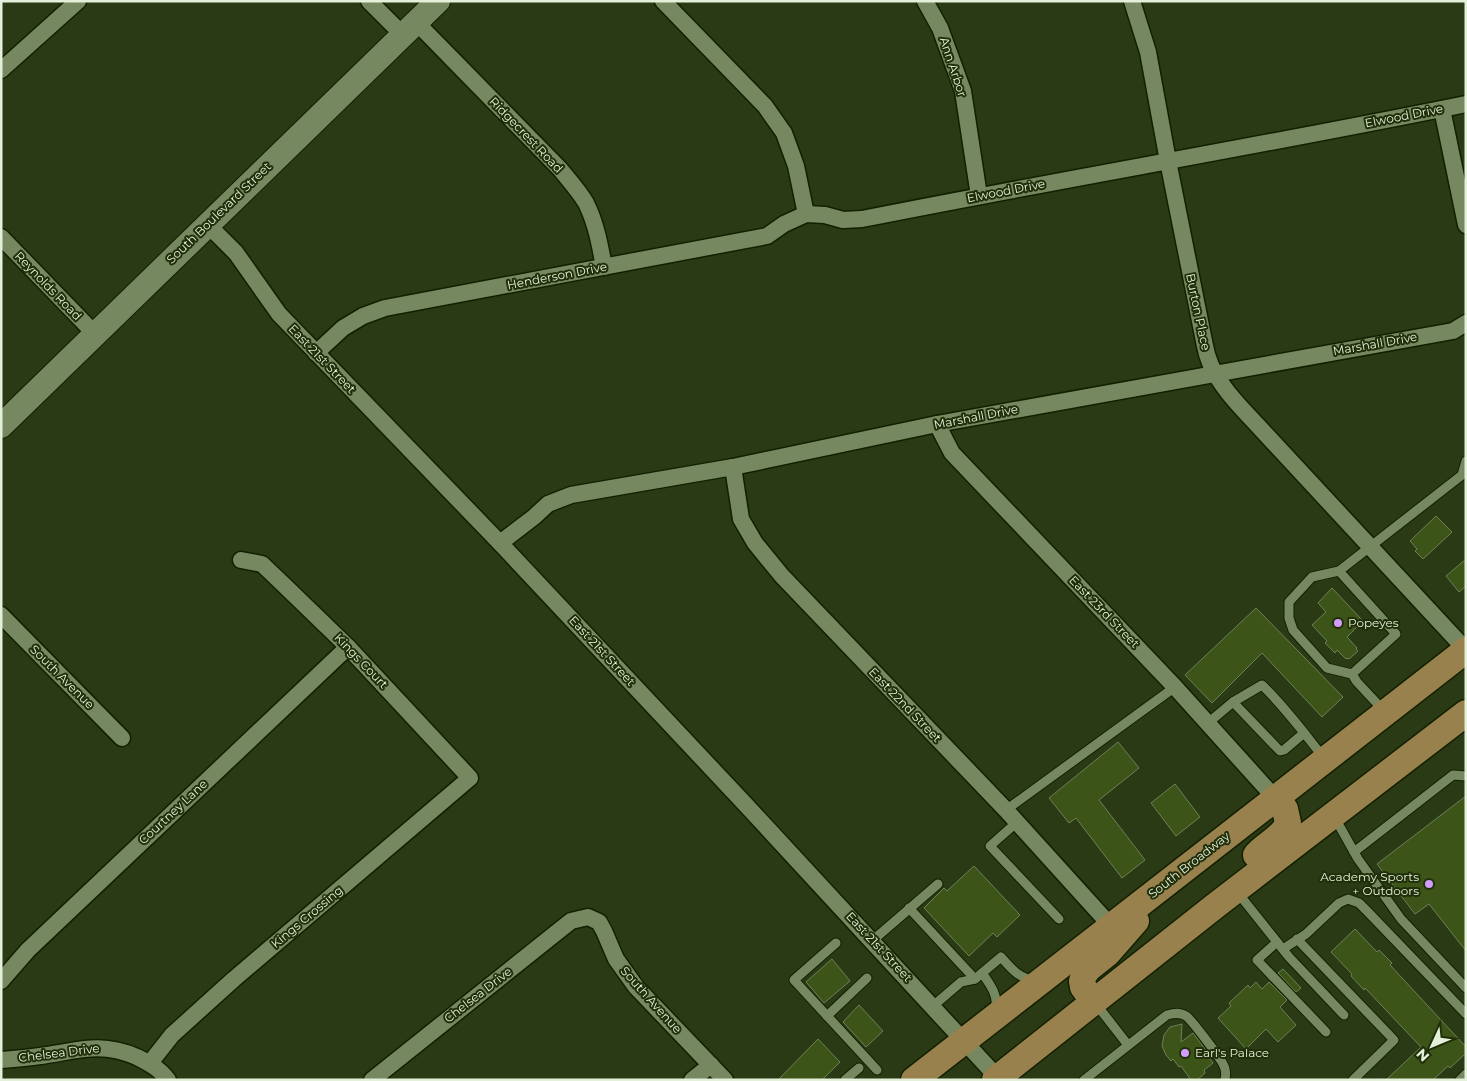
<svg xmlns="http://www.w3.org/2000/svg" width="1467" height="1081" viewBox="0 0 1467 1081" font-family="Montserrat,sans-serif">
<style>
.building{fill:#3c5417;stroke:#6e8059}
.lines{fill:none;stroke-linecap:round;stroke-linejoin:round}
.service-casing{stroke:#122000;stroke-width:11}
.minor-casing{stroke:#122000;stroke-width:19}
.secondary-casing{stroke:#122000;stroke-width:26}
.primary-casing{stroke:#122000;stroke-width:29}
.service{stroke:#768860;stroke-width:9}
.minor{stroke:#768860;stroke-width:16}
.secondary{stroke:#768860;stroke-width:24}
.primary{stroke:#99814d;stroke-width:26}
.poi-dot{fill:#d29dfd;stroke:#202f09;stroke-width:2}
.labels{text-anchor:middle;stroke-width:4;stroke-linejoin:round;paint-order:stroke}
.street-label{font-size:12px;fill:#e5f0da;stroke:#202f09}
.poi-label{font-size:12px;fill:#e5f0da;stroke:#202f09;text-anchor:start}
</style>
<rect width="100%" height="100%" fill="#2a3a14"/>
<!-- building -->
<g class="building">
<polygon points="1436,516 1452,532 1423,559 1415,551 1417,549 1410,541"/>
<polygon points="1466,559 1466,586 1459,592 1446,576"/>
<polygon points="1332,588 1363,621 1347,637 1357,648 1356,649 1358,651 1349,659 1347,658 1346,659 1337,650 1335,653 1325,643 1327,641 1312,625 1326,612 1318,603"/>
<polygon points="1256,608 1343,697 1322,717 1262,653 1212,703 1185,675"/>
<polygon points="1118,742 1139,768 1099,800 1145,860 1122,878 1076,818 1069,823 1049,798"/>
<polygon points="1175,784 1200,817 1176,836 1151,803"/>
<polygon points="1466,796 1466,951 1429,904 1415,914 1377,864"/>
<polygon points="974,866 1020,915 997,937 993,933 969,956 924,908 944,888 947,891"/>
<polygon points="1355,929 1377,952 1379,950 1392,963 1390,965 1466,1047 1466,1053 1450,1068 1448,1066 1433,1080 1386,1080 1421,1047 1365,988 1364,990 1351,976 1352,974 1331,952"/>
<polygon points="832,959 850,981 824,1003 806,982"/>
<polygon points="1283,969 1301,988 1296,992 1278,973"/>
<polygon points="1256,982 1262,989 1269,982 1287,1000 1280,1007 1296,1025 1278,1042 1266,1029 1246,1049 1218,1018 1231,1006 1229,1003 1248,985 1250,988"/>
<polygon points="859,1005 883,1031 866,1047 843,1022"/>
<polygon points="1182,1024 1181,1042 1193,1033 1205,1049 1203,1050 1213,1063 1204,1070 1205,1073 1197,1080 1191,1080 1181,1066 1179,1067 1173,1059 1171,1061 1166,1055 1162,1046 1164,1035 1170,1027"/>
<polygon points="818,1039 840,1062 822,1080 778,1080"/>
</g>
<g class="lines">
<!-- service casing -->
<g class="service-casing">
<g id="service">
<polyline points="1339,571 1312,577 1289,602 1289,618 1293,630 1327,668 1352,674"/>
<polyline points="1233,702 1280,751 1284,750 1304,733"/>
<polyline points="1385,712 1357,682 1352,674 1396,634 1339,571 1462,475 1466,461"/>
<path d="M1208 723 1233 702 1262 685C1285 707 1304 733 1324 758"/>
<polyline points="1006,810 1175,687"/>
<polyline points="1335,818 1358,859 1401,919 1466,988"/>
<polyline points="1017,822 990,846 1059,919"/>
<polyline points="1354,852 1453,775 1466,776"/>
<polyline points="1238,893 1289,957 1344,1015"/>
<polyline points="909,908 975,979"/>
<polyline points="1297,939 1394,1040 1353,1080"/>
<polyline points="872,941 938,884"/>
<polyline points="1277,942 1257,960 1326,1032"/>
<polyline points="836,943 794,980 877,1070"/>
<polyline points="1283,949 1306,934 1339,903 1348,899 1359,903 1367,911 1466,1014"/>
<path d="M982 973C991 986 998 994 996 1011"/>
<polyline points="1096,1004 1128,1045"/>
<path d="M933 1006 961 982 975 979 1001 957C1011 968 1019 979 1035 980"/>
<polyline points="827,1016 867,978"/>
<polyline points="845,1080 859,1068"/>
<path d="M1084 1080 1167 1015C1174 1013 1180 1012 1186 1016 1192 1020 1220 1058 1223 1064 1226 1069 1226 1075 1225 1080"/>
<polyline points="1460,1080 1466,1074"/>
</g>
</g>
<!-- minor casing -->
<g class="minor-casing">
<g id="minor">
<polyline points="369,1 403,35"/>
<polyline points="663,1 765,106 784,133 796,166 806,214"/>
<polyline points="925,1 940,28 963,91 979,196"/>
<path d="M1132 1 1148 52 1168 161 1202 331C1205 346 1207 360 1215 373 1226 393 1244 411 1260 428L1466 650"/>
<path d="M416 22 560 169C569 180 579 191 586 203 596 223 600 245 604 267"/>
<polyline points="1,70 78,1"/>
<polyline points="1442,109 1466,225"/>
<polyline points="208,225 236,253 279,314 500,543 745,804 998,1078"/>
<polyline points="1,237 95,334"/>
<path d="M316 353 343 328 363 316 385 308 767 236 784 224 806 214 825 215 843 220 862 219C1063 179 1265 145 1466 104"/>
<polyline points="937,424 952,453 1175,687 1275,798"/>
<polyline points="733,467 741,519 755,543 782,576 1006,810 1111,926"/>
<polyline points="500,543 534,517 548,504 571,495 733,467 937,424 1453,331 1466,323"/>
<polyline points="1,615 122,738"/>
<polyline points="1,981 28,950 348,647"/>
<path d="M1 1060C14 1059 27 1058 40 1056 77 1051 100 1041 137 1057 149 1063 160 1069 168 1080"/>
<polyline points="150,1063 172,1035 234,979 470,778 348,647 285,586 262,564 241,560"/>
<polyline points="372,1080 571,921 588,917 599,922 604,931 616,959 636,987 725,1080"/>
<polyline points="692,1080 711,1065"/>
</g>
</g>
<!-- secondary casing -->
<g class="secondary-casing">
<polyline id="secondary" points="1,426 438,1"/>
</g>
<!-- primary casing -->
<g class="primary-casing">
<g id="primary">
<path d="M1256 855C1265 844 1283 837 1288 823L1285 809 1275 798"/>
<polyline points="1094,1002 1083,987 1082,981 1084,975 1088,969 1108,953 1136,921"/>
<polyline points="914,1080 1466,650"/>
<polyline points="995,1080 1215,906 1466,713"/>
</g>
</g>
<!-- service -->
<use href="#service" class="service"/>
<!-- minor -->
<use href="#minor" class="minor"/>
<!-- secondary -->
<use href="#secondary" class="secondary"/>
<!-- primary -->
<use href="#primary" class="primary"/>
</g>
<!-- markers -->
<g class="poi-dot">
<circle cx="1338" cy="623" r="5"/>
<circle cx="1429" cy="884" r="5"/>
<circle cx="1185" cy="1053" r="5"/>
</g>
<g class="labels">
<!-- street labels -->
<g class="street-label">
<text transform="translate(953 67) rotate(72)" y="4">Ann Arbor</text>
<text transform="translate(1404 116) rotate(-11)" y="4">Elwood Drive</text>
<text transform="translate(526 135) rotate(46)" y="4">Ridgecrest Road</text>
<text transform="translate(1006 191) rotate(-11)" y="4">Elwood Drive</text>
<text transform="translate(219 213) rotate(-44)" y="4">South Boulevard Street</text>
<text transform="translate(557 276) rotate(-11)" y="4">Henderson Drive</text>
<text transform="translate(48 286) rotate(46)" y="4">Reynolds Road</text>
<text transform="translate(1198 312) rotate(78)" y="4">Burton Place</text>
<text transform="translate(1375 344) rotate(-10)" y="4">Marshall Drive</text>
<text transform="translate(322 359) rotate(46)" y="4">East 21st Street</text>
<text transform="translate(976 417) rotate(-11)" y="4">Marshall Drive</text>
<text transform="translate(1104 612) rotate(46)" y="4">East 23rd Street</text>
<text transform="translate(602 651) rotate(47)" y="4">East 21st Street</text>
<text transform="translate(361 661) rotate(46)" y="4">Kings Court</text>
<text transform="translate(62 677) rotate(45)" y="4">South Avenue</text>
<text transform="translate(905 705) rotate(46)" y="4">East 22nd Street</text>
<text transform="translate(173 812) rotate(-43)" y="4">Courtney Lane</text>
<text transform="translate(1189 865) rotate(-38)" y="4">South Broadway</text>
<text transform="translate(307 917) rotate(-40)" y="4">Kings Crossing</text>
<text transform="translate(879 947) rotate(47)" y="4">East 21st Street</text>
<text transform="translate(478 995) rotate(-38)" y="4">Chelsea Drive</text>
<text transform="translate(651 1000) rotate(48)" y="4">South Avenue</text>
<text transform="translate(59 1053) rotate(-7)" y="4">Chelsea Drive</text>
</g>
<!-- poi labels -->
<g class="poi-label">
<text x="1348" y="627">Popeyes</text>
<text x="1419" y="881" text-anchor="end">Academy Sports<tspan x="1419" dy="14">+ Outdoors</tspan></text>
<text x="1195" y="1057">Earl's Palace</text>
</g>
</g>
<!-- border -->
<rect width="1467" height="1081" fill="none" stroke="#e5f0da" stroke-width="5"/>
<!-- north arrow -->
<g transform="translate(1432 1046) rotate(226)" stroke="#202f09" stroke-width="4" paint-order="stroke">
<path d="M0-4L9 19L0 12L-9 19Z" fill="#e5f0da"/>
<text y="-8" font-size="14" font-weight="bold" text-anchor="middle" fill="#e5f0da">N</text>
</g>
</svg>
